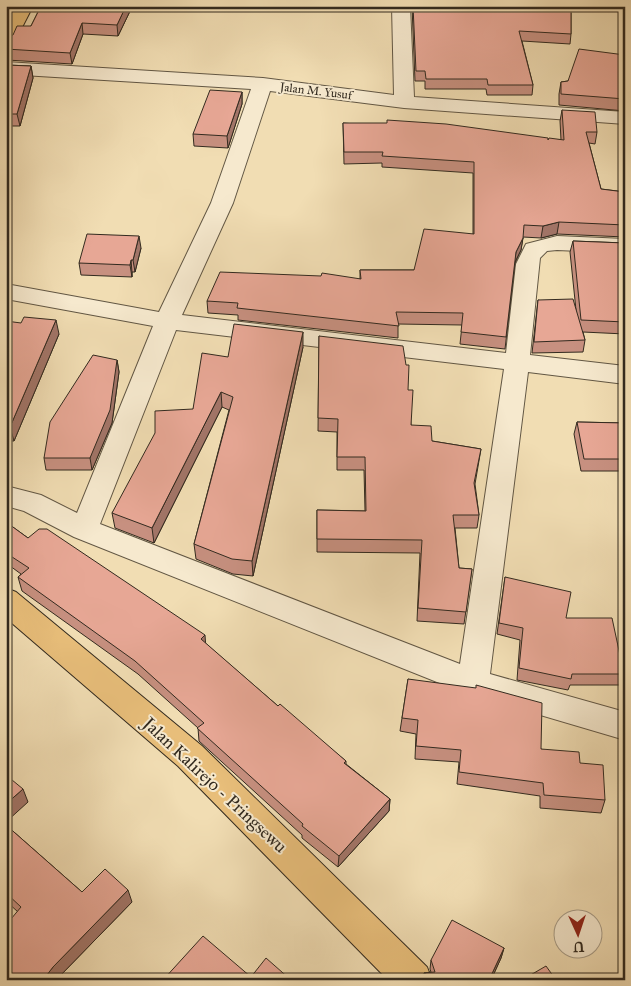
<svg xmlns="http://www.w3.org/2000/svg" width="631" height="986" viewBox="0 0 631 986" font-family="'IM FELL Great Primer',serif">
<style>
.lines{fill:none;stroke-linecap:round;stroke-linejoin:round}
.minor-casing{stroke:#625744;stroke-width:2}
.major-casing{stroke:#322a1f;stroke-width:2}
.minor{fill:#f6e9ce;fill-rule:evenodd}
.major{fill:#e8be7a;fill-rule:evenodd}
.wall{fill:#c79080;stroke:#322a1f}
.shaded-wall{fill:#a27568;stroke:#322a1f}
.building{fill:#e7a795;stroke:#322a1f}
.labels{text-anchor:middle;stroke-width:4;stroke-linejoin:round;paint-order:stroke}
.far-street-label{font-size:12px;fill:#322a1f;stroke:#f6e9ce}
.near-street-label{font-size:18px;fill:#322a1f;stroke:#f6e9ce}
</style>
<rect width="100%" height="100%" fill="#f1ddb3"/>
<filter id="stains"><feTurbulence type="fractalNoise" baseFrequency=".004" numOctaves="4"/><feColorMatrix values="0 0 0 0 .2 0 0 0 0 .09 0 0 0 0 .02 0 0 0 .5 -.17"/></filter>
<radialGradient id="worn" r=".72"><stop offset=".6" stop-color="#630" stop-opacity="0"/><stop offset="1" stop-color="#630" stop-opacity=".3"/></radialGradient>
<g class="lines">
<!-- minor casing -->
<g class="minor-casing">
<path id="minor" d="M392 6H410L414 97 625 112V124L404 108 270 91 233 203 182 315 506 353 516 264 526 244 557 236 625 239V253L557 250 547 251 540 258 530 355 625 366V384L528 372 490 674 625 712V740L462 692 74 537 24 511 6 506V486L41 495 77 513 153 326 6 299V284L159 312 211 203 251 89 6 74V62L263 78 394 95ZM176 330 504 369 460 664 100 524Z"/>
</g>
<!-- major casing -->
<g class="major-casing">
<g id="major">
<polygon points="15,6 33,6 15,41 13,45 6,47 6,23"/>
<polygon points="6,588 16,592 202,746 427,967 432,980 388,980 178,766 6,618"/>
</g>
</g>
<!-- minor -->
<use href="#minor" class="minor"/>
<!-- major -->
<use href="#major" class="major"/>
</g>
<!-- wall -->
<g class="wall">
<polygon points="41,6 143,6 142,7 132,7 118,36 83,34 72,64 7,60 6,43 31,26"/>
<polygon points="412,6 512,6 524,7 524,6 571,6 571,34 570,44 522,41 533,85 532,95 487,95 486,89 425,89 425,81 415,81"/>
<polygon points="625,55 625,111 559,105 559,94 561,82 568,81"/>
<polygon points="6,65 31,66 33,78 20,126 6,126"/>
<polygon points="242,92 242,104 228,148 194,146 193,134"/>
<polygon points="562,110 597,132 595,144 589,143 601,189 625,192 625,237 557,234 541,238 523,237 521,250 515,263 505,349 460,344 462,325 398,324 398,338 238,320 238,315 208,313 207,301 360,279 360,270 414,270 473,234 473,173 382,167 382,163 344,164 343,123 548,140 561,140 560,121"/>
<polygon points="573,241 625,243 625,269 621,269 625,292 625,334 583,332 585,340 583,352 532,353 538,300 576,310 570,252"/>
<polygon points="141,248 135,272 132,272 132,277 81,275 79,263"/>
<polygon points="6,321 59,334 14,441 6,441"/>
<polygon points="319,336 408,390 411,425 432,441 481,449 475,484 479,515 477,528 455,528 459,568 472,569 464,624 417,621 420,553 317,552 317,510 365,511 364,470 337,470 337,432 318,431"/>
<polygon points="303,347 253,576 233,574 196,559 194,544 229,410 222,407 154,543 115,528 112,513 193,409 228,357"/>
<polygon points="117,360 119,372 112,423 92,470 46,470 44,458"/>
<polygon points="577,422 625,423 625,471 581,471 574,434"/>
<polygon points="6,522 28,538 205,643 278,706 346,761 346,764 390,799 389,811 338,867 302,838 302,835 199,741 198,728 138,674 22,591 18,577 21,574 6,563"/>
<polygon points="505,577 566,618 624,674 621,685 570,685 568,690 517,680 520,640 497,634"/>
<polygon points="408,679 541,749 580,763 605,800 601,813 540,808 540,796 457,784 459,762 415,759 416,734 400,731"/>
<polygon points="6,825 82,892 132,902 56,980 18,912 6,901"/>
<polygon points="504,948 501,958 491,980 423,980 424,973 431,972 430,969 431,960"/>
</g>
<!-- shaded-wall -->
<g class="shaded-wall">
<polygon points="126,6 132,7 118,36 117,25"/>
<polygon points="82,23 83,34 72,64 70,53"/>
<polygon points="31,66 33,78 20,126 17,114"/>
<polygon points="242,92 242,104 228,148 227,136"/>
<polygon points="559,222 557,234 541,238 543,226"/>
<polygon points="139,236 141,248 135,272 133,260"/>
<polygon points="523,238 521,250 514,264 516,252"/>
<polygon points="131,260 132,272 132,277 130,265"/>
<polygon points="56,320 59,334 14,441 10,427"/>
<polygon points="303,332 303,347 253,576 252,561"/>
<polygon points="117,360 119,372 112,423 92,470 90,458"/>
<polygon points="221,392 222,407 154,543 152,528"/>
<polygon points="205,635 206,649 201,639"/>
<polygon points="23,789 28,802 6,822 6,804"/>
<polygon points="390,799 389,811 338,867 339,856"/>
<polygon points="128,890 132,902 56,980 43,980 53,967"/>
<polygon points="504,948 501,958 491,980 489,980"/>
</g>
<!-- building -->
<g class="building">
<polygon points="41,6 126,6 117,25 82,23 70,53 6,49 6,43 8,36 13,35 17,26 31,26"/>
<polygon points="413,6 512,6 525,7 525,6 571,6 571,34 519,31 533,85 488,85 487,79 426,79 425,71 416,71"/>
<polygon points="579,49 625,55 625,99 561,94 561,82 568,81"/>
<polygon points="6,65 31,66 17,114 6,114"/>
<polygon points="210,90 242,92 227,136 193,134"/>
<polygon points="562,110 595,112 597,132 586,132 601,189 625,192 625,225 559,222 543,226 524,225 523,238 516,252 506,337 461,332 463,313 396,312 399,326 237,308 238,303 207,301 220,272 321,276 322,273 361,279 360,270 414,270 424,229 474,234 474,162 382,156 383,152 344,152 343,123 387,123 387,120 446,124 548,138 548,140 549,138 564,140"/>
<polygon points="87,234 139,236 133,260 131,260 130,265 79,263"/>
<polygon points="573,241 625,243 625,257 620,257 625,292 625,322 581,320"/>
<polygon points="573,299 585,340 534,342 538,300"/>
<polygon points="24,317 56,320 10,427 6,427 6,321 21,323"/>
<polygon points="234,324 303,332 252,561 232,559 194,544 233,397 221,392 152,528 112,513 155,433 155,411 193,409 202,353 228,357"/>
<polygon points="319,336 403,346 406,365 409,365 408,390 413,390 411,425 431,426 432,441 481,449 474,483 479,515 453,515 459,568 472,569 466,612 418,608 422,540 317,539 317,510 366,511 365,457 337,457 338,419 318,418"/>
<polygon points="93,355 117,360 110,410 90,458 44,458 50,422"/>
<polygon points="577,422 625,423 625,459 584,459"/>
<polygon points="6,522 28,538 39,529 47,529 205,635 201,639 278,706 280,704 346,761 344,763 390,799 339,856 302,826 303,824 197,728 204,723 135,661 18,577 29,568 6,553"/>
<polygon points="505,577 571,592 566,618 612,618 624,674 572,674 571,679 519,668 523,628 499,623"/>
<polygon points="408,679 476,688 476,685 542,703 541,749 579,752 580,763 603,765 605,800 544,795 543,783 459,772 461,750 416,746 418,720 402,718"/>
<polygon points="6,775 23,789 6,804"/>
<polygon points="6,825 82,892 105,869 128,890 53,967 43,980 6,980 6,925 21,907 6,893"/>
<polygon points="452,920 504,948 489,980 436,980 424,973 435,972 431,960"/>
<polygon points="203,936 251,977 266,958 291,980 163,980"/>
<polygon points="546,966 556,980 522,980"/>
</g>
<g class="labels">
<!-- far-street labels -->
<g class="far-street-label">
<text transform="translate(316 91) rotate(7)" y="4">Jalan M. Yusuf</text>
</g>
<!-- near-street labels -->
<g class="near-street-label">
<text transform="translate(215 785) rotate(43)" y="6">Jalan Kalirejo - Pringsewu</text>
</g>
</g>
<!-- margin -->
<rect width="631" height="986" fill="none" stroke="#f1ddb3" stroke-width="25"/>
<rect x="8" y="8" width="616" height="971" fill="none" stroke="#322a1f" stroke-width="2.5"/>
<rect x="12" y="12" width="606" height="961" fill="none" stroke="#322a1f"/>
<!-- north arrow -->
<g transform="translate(578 934) rotate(177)"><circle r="24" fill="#f6e9ce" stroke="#a89d88"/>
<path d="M0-4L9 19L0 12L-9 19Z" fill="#8f2418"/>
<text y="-8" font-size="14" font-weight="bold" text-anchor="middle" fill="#322a1f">U</text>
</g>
<rect width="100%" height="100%" filter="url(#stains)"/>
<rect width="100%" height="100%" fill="url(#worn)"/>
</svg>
